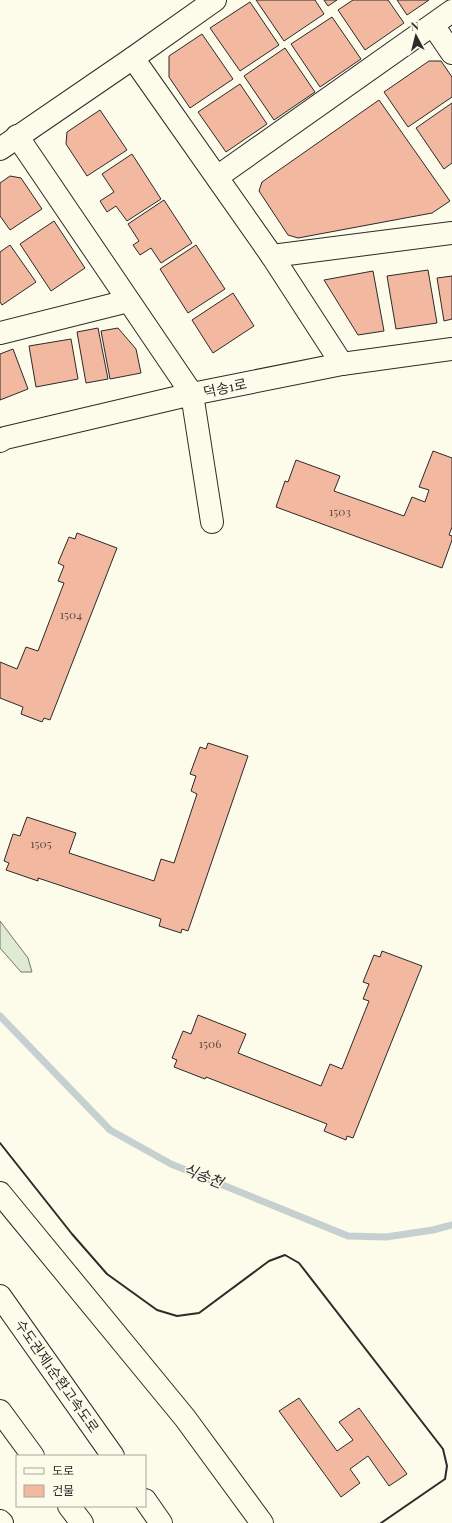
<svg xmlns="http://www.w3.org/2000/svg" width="452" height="1523" viewBox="0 0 452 1523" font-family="'Playfair Display','Noto Sans KR',serif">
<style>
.green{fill:#deebd1;stroke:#74746e}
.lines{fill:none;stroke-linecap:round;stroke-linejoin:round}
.stream{stroke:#c7d0d0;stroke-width:7}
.building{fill:#f2b8a0;stroke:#2b2b2b}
.minor-casing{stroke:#2b2b2b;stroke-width:24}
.highway-casing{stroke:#2b2b2b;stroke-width:24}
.minor{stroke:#fdfbea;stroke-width:22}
.highway{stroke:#fdfbea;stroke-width:22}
.wall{stroke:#2b2b2b;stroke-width:2}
.labels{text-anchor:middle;stroke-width:3;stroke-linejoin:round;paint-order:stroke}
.number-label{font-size:12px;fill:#5d4e48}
.street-label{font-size:14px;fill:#2b2b2b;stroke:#fdfbea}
.water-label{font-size:15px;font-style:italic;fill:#2b2b2b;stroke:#fdfbea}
</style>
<rect width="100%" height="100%" fill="#fdfbea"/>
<!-- green -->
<polygon class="green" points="0,921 28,958 32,972 21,972 0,948"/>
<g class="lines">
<!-- stream -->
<polyline class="stream" points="0,1016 110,1130 171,1164 348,1236 386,1237 433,1230 452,1225"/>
</g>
<!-- building -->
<g class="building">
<polygon points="256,0 315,0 324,14 284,41"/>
<polygon points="324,0 337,0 328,6"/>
<polygon points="353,0 388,0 404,23 365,50 338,10"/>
<polygon points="397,0 429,0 407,15"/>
<polygon points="250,2 279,45 240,71 210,28"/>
<polygon points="332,17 361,59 320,87 291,44"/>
<polygon points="202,34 233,79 190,108 169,77 169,56"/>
<polygon points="285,48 315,92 274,120 244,76"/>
<polygon points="429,61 441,61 452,77 452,97 408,127 384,92"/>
<polygon points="240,84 267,124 226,152 198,112"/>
<polygon points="379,100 450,201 432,213 298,238 288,235 259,191 262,182"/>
<polygon points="452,103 452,163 444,169 416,128"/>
<polygon points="100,110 127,150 87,176 66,144 67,132"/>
<polygon points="132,154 161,199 127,221 116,206 107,212 100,201 114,192 102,174"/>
<polygon points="10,176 21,178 42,209 10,230 0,216 0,183"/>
<polygon points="164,200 192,243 161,263 151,248 140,255 133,245 139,241 128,224"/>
<polygon points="54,221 85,268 51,291 20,244"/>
<polygon points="10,245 36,282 2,305 0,302 0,252"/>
<polygon points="196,245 225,289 188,313 160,269"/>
<polygon points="428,270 437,323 396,329 387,276"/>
<polygon points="373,271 384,331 358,335 324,280"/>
<polygon points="452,276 452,319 444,321 437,278"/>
<polygon points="233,293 254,326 213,353 192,320"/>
<polygon points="98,328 108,379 86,383 77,332"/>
<polygon points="118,328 136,349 141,373 110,379 101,331"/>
<polygon points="71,339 78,379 36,387 29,346"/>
<polygon points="13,349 28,389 0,400 0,354"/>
<polygon points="433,451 452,458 452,527 449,535 452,536 452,540 442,568 276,507 285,481 288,482 296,460 340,476 334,491 404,516 412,497 425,502 429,490 419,487"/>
<polygon points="77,533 117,548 50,720 44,718 42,722 21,714 23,707 0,698 0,662 17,669 26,647 38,651 64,583 58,581 64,566 58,563 69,537 75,539"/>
<polygon points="208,743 248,756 188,931 182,929 181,933 159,926 161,919 38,878 38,881 6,870 9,863 4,861 13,834 20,836 27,817 76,833 69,853 154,881 161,859 174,863 197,794 191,791 196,776 190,774 200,747 206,749"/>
<polygon points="382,951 422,966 353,1138 347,1136 346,1140 324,1131 327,1124 206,1077 205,1079 174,1067 177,1060 172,1058 183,1031 191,1034 198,1015 246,1034 238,1053 321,1086 330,1064 342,1069 369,1001 363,999 369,984 363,982 374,955 380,957"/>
<polygon points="299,1398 337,1451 353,1440 339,1422 359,1408 407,1474 389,1486 368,1456 350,1469 360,1483 341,1497 279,1411"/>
</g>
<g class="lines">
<!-- minor casing -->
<g class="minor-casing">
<g id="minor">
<polyline points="433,25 452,53"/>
<polyline points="133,58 272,256 342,364"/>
<polyline points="17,136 192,394 212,522"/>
<polyline points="0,149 133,58 215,0"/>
<polyline points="217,177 452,11"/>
<polyline points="272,256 452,233"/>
<polyline points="0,333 128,301"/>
<polyline points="0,441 5,438 192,394 342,364 452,349"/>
</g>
</g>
<!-- highway casing -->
<g class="highway-casing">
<g id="highway">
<polyline points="0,1193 185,1418 262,1523"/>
<polyline points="0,1296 113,1456"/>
<polyline points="0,1411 33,1456"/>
<polyline points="145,1500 161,1523"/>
<polyline points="69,1506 82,1523"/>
<polyline points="0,1521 2,1523"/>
</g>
</g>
<!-- minor -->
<use href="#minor" class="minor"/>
<!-- highway -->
<use href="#highway" class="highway"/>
<!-- wall -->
<polyline class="wall" points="0,1143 72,1234 107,1274 157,1310 177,1316 199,1313 269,1261 285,1255 299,1263 443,1449 447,1466 445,1479 381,1523"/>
</g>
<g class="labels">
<!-- number labels -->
<g class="number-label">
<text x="340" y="516">1503</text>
<text x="71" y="619">1504</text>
<text x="41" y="848">1505</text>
<text x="210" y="1048">1506</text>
</g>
<!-- street labels -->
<g class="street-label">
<text transform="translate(225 388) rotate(-12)" y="5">덕송1로</text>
<text transform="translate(57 1376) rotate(55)" y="5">수도권제1순환고속도로</text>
</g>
<!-- water labels -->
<g class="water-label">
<text transform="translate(203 1176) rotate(22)" y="5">식송천</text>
</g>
</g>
<!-- legend -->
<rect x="16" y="1455" width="130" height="52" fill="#fdfbea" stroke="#a9a89e"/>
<rect x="24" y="1468" width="20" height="6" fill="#fdfbea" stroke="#a9a89e"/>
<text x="52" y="1475" font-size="12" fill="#2b2b2b">도로</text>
<rect x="24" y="1485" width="20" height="12" fill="#f2b8a0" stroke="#a9a89e"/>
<text x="52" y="1495" font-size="12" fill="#2b2b2b">건물</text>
<!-- north arrow -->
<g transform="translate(416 36) rotate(353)" stroke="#fdfbea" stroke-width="3" paint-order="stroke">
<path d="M0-3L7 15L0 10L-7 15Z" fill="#2b2b2b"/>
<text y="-6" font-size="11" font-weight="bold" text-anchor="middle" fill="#2b2b2b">N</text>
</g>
</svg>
